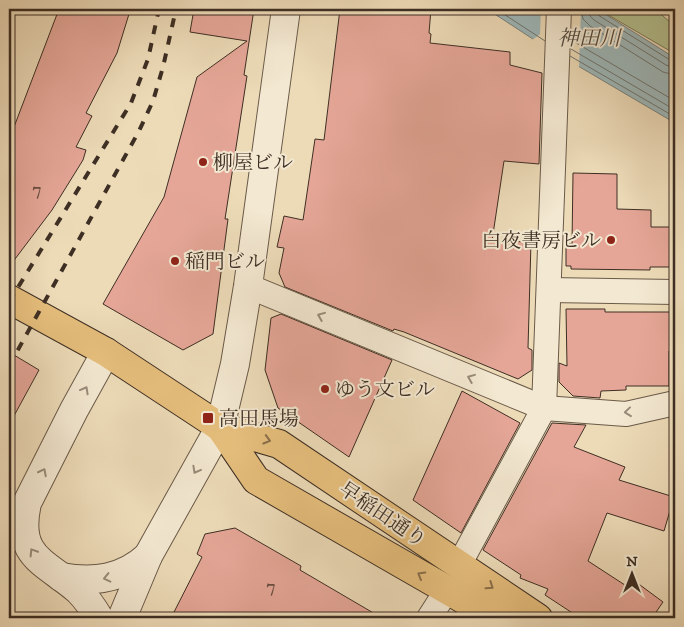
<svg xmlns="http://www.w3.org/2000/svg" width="684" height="627" viewBox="0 0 684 627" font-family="'IM FELL DW Pica','Noto Serif JP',serif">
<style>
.green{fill:#b5c190;stroke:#7a785a}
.water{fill:#9eb8ba;stroke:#78817e}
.pier{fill:#eddbb8}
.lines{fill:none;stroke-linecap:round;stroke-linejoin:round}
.shore{stroke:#6e746f;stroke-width:1}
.building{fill:#e5a697;stroke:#3e2f24}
.minor-casing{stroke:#6a5a49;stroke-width:26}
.tertiary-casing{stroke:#6a5a49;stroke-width:30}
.primary-casing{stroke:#3e2f24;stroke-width:30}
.minor{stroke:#f3e8d1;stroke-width:24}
.tertiary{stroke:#f3e8d1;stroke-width:28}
.primary{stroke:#e6be7c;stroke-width:28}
.rail{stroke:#3e2f24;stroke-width:4;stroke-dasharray:9 9;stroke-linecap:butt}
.oneway{stroke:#988c7a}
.oneway2{stroke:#8a6f4c}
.poi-dot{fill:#8f2418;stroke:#f3e8d1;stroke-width:2}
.labels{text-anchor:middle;stroke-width:4;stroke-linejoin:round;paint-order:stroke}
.number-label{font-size:18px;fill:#684d41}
.poi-label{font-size:20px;fill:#3e2f24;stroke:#f3e8d1;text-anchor:start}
.street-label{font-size:20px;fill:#3e2f24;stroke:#f3e8d1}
.water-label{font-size:21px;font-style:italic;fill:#514a42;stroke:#f3e8d1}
</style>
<rect width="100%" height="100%" fill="#eddbb8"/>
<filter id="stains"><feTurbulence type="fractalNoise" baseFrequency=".004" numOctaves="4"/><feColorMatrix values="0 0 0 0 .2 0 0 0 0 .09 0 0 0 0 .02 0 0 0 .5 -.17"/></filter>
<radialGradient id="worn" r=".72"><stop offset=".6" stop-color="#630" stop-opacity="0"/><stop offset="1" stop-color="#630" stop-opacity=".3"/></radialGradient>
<!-- green -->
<polygon class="green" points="598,9 655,9 671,23 670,51"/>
<!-- water -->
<polygon class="water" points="487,9 597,9 675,58 675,123 539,43"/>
<!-- pier -->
<polygon class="pier" points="541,9 581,9 579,68 531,41 540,34"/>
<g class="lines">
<!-- shore -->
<g class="shore">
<polyline points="496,9 545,41"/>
<polyline points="581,9 583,19 590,26 663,72 675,75"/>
<polyline points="589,9 590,16 594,20 666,65 675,68"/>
<polyline points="595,9 598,15 670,60 675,62"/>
<polyline points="571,40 675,101"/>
<polyline points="571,49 675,110"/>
<polyline points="570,56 675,117"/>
</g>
</g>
<!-- building -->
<g class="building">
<polygon points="59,9 114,9 129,14 117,53 86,113 92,116 76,147 86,150 83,160 52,210 9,267 9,140"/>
<polygon points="194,9 254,9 244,75 247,76 225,219 228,219 213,334 183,350 103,304 164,197 197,77 247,41 190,32"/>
<polygon points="340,9 431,9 429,33 431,34 430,43 510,52 510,65 542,73 539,164 504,161 492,241 531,242 528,348 532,350 532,370 518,379 404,332 394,329 393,331 285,287 279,273 284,248 277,247 284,216 303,220 315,139 324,140"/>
<polygon points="573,173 617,174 617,209 651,210 651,227 674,227 673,267 650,267 650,270 571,269 571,266 566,266 566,244 572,244"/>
<polygon points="566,309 605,309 605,312 675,312 675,350 669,351 669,386 626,386 626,390 601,391 600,398 573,396 559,382 559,363 567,366"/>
<polygon points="281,314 392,360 349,457 278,408 265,370 271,318"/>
<polygon points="9,352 39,370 9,425"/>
<polygon points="462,391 520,423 461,533 413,500"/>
<polygon points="552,423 586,425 574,447 625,467 619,480 674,497 664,531 607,513 588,561 631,589 636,582 663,602 652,618 580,618 545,595 548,589 520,578 521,575 483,550"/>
<polygon points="235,528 301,566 300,570 382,618 171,618 202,557 197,554 205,534"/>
</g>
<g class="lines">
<!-- minor casing -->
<g class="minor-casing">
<g id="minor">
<polyline points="248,286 544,408 626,414 675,403"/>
<polyline points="549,290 675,292"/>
<polyline points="459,565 544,408 559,9"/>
<polyline points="429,618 447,590"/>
</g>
</g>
<!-- tertiary casing -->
<g class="tertiary-casing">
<g id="tertiary">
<path d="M61 577C94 583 123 579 148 556"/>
<path d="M99 618C93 608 86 598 78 590 44 561 15 557 27 503L74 410 106 352"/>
<polyline points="122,618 148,556 220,427 235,364 248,286 286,9"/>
</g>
</g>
<!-- primary casing -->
<g class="primary-casing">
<g id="primary">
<polyline points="9,299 106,352 220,427 279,444 538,618"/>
<polyline points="220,427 256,480 470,603 493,618"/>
</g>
</g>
<!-- minor -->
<use href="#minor" class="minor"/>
<!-- tertiary -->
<use href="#tertiary" class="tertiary"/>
<!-- primary -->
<use href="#primary" class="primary"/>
<!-- rail -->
<g class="rail">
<polyline points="9,302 131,103 148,59 159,9"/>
<polyline points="9,366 139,131 153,101 163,67 176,9"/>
</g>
</g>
<!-- one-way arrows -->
<defs><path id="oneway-chevron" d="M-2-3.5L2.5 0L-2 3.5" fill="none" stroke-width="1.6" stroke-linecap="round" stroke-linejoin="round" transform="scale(1.25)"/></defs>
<g class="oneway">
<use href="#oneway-chevron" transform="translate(321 316) rotate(-158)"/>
<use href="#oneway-chevron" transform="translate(471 378) rotate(-158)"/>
<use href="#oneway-chevron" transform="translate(85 390) rotate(-61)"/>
<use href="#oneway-chevron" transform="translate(628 412) rotate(174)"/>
<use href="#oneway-chevron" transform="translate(196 470) rotate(119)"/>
<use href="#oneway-chevron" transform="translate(43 472) rotate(-63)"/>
<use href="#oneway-chevron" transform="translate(33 552) rotate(-122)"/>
<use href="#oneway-chevron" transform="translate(107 578) rotate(167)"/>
</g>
<g class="oneway2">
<use href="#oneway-chevron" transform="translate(267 440) rotate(16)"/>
<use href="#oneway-chevron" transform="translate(421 575) rotate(-150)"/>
<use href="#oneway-chevron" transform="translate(490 586) rotate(34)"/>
</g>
<!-- markers -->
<g class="poi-dot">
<circle cx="203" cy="162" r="5"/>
<circle cx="611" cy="240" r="5"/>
<circle cx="175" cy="261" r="5"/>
<circle cx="325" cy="389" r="5"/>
<rect x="202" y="412" width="12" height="12" rx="2.5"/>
</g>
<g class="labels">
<!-- number labels -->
<g class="number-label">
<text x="37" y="195">7</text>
<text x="271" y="592">7</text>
</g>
<!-- poi labels -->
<g class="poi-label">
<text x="213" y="169">柳屋ビル</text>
<text x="601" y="247" text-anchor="end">白夜書房ビル</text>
<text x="185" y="268">稲門ビル</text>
<text x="335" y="396">ゆう文ビル</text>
<text x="219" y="425">高田馬場</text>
</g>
<!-- street labels -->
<g class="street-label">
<text transform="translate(383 514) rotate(34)" y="7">早稲田通り</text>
</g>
<!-- water labels -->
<g class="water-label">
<text x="589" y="45">神田川</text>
</g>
</g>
<!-- margin -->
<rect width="684" height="627" fill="none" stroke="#eddbb8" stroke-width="30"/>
<rect x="10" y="10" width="664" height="607" fill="none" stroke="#3e2f24" stroke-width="2.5"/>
<rect x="15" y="15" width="654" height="597" fill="none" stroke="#3e2f24"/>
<!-- north arrow -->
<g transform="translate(632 574)" stroke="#f3e8d1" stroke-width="4" paint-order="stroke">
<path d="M0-4L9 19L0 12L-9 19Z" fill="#3e2f24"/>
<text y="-8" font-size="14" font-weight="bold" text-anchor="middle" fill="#3e2f24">N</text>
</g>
<rect width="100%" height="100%" filter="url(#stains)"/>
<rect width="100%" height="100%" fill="url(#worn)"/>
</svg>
